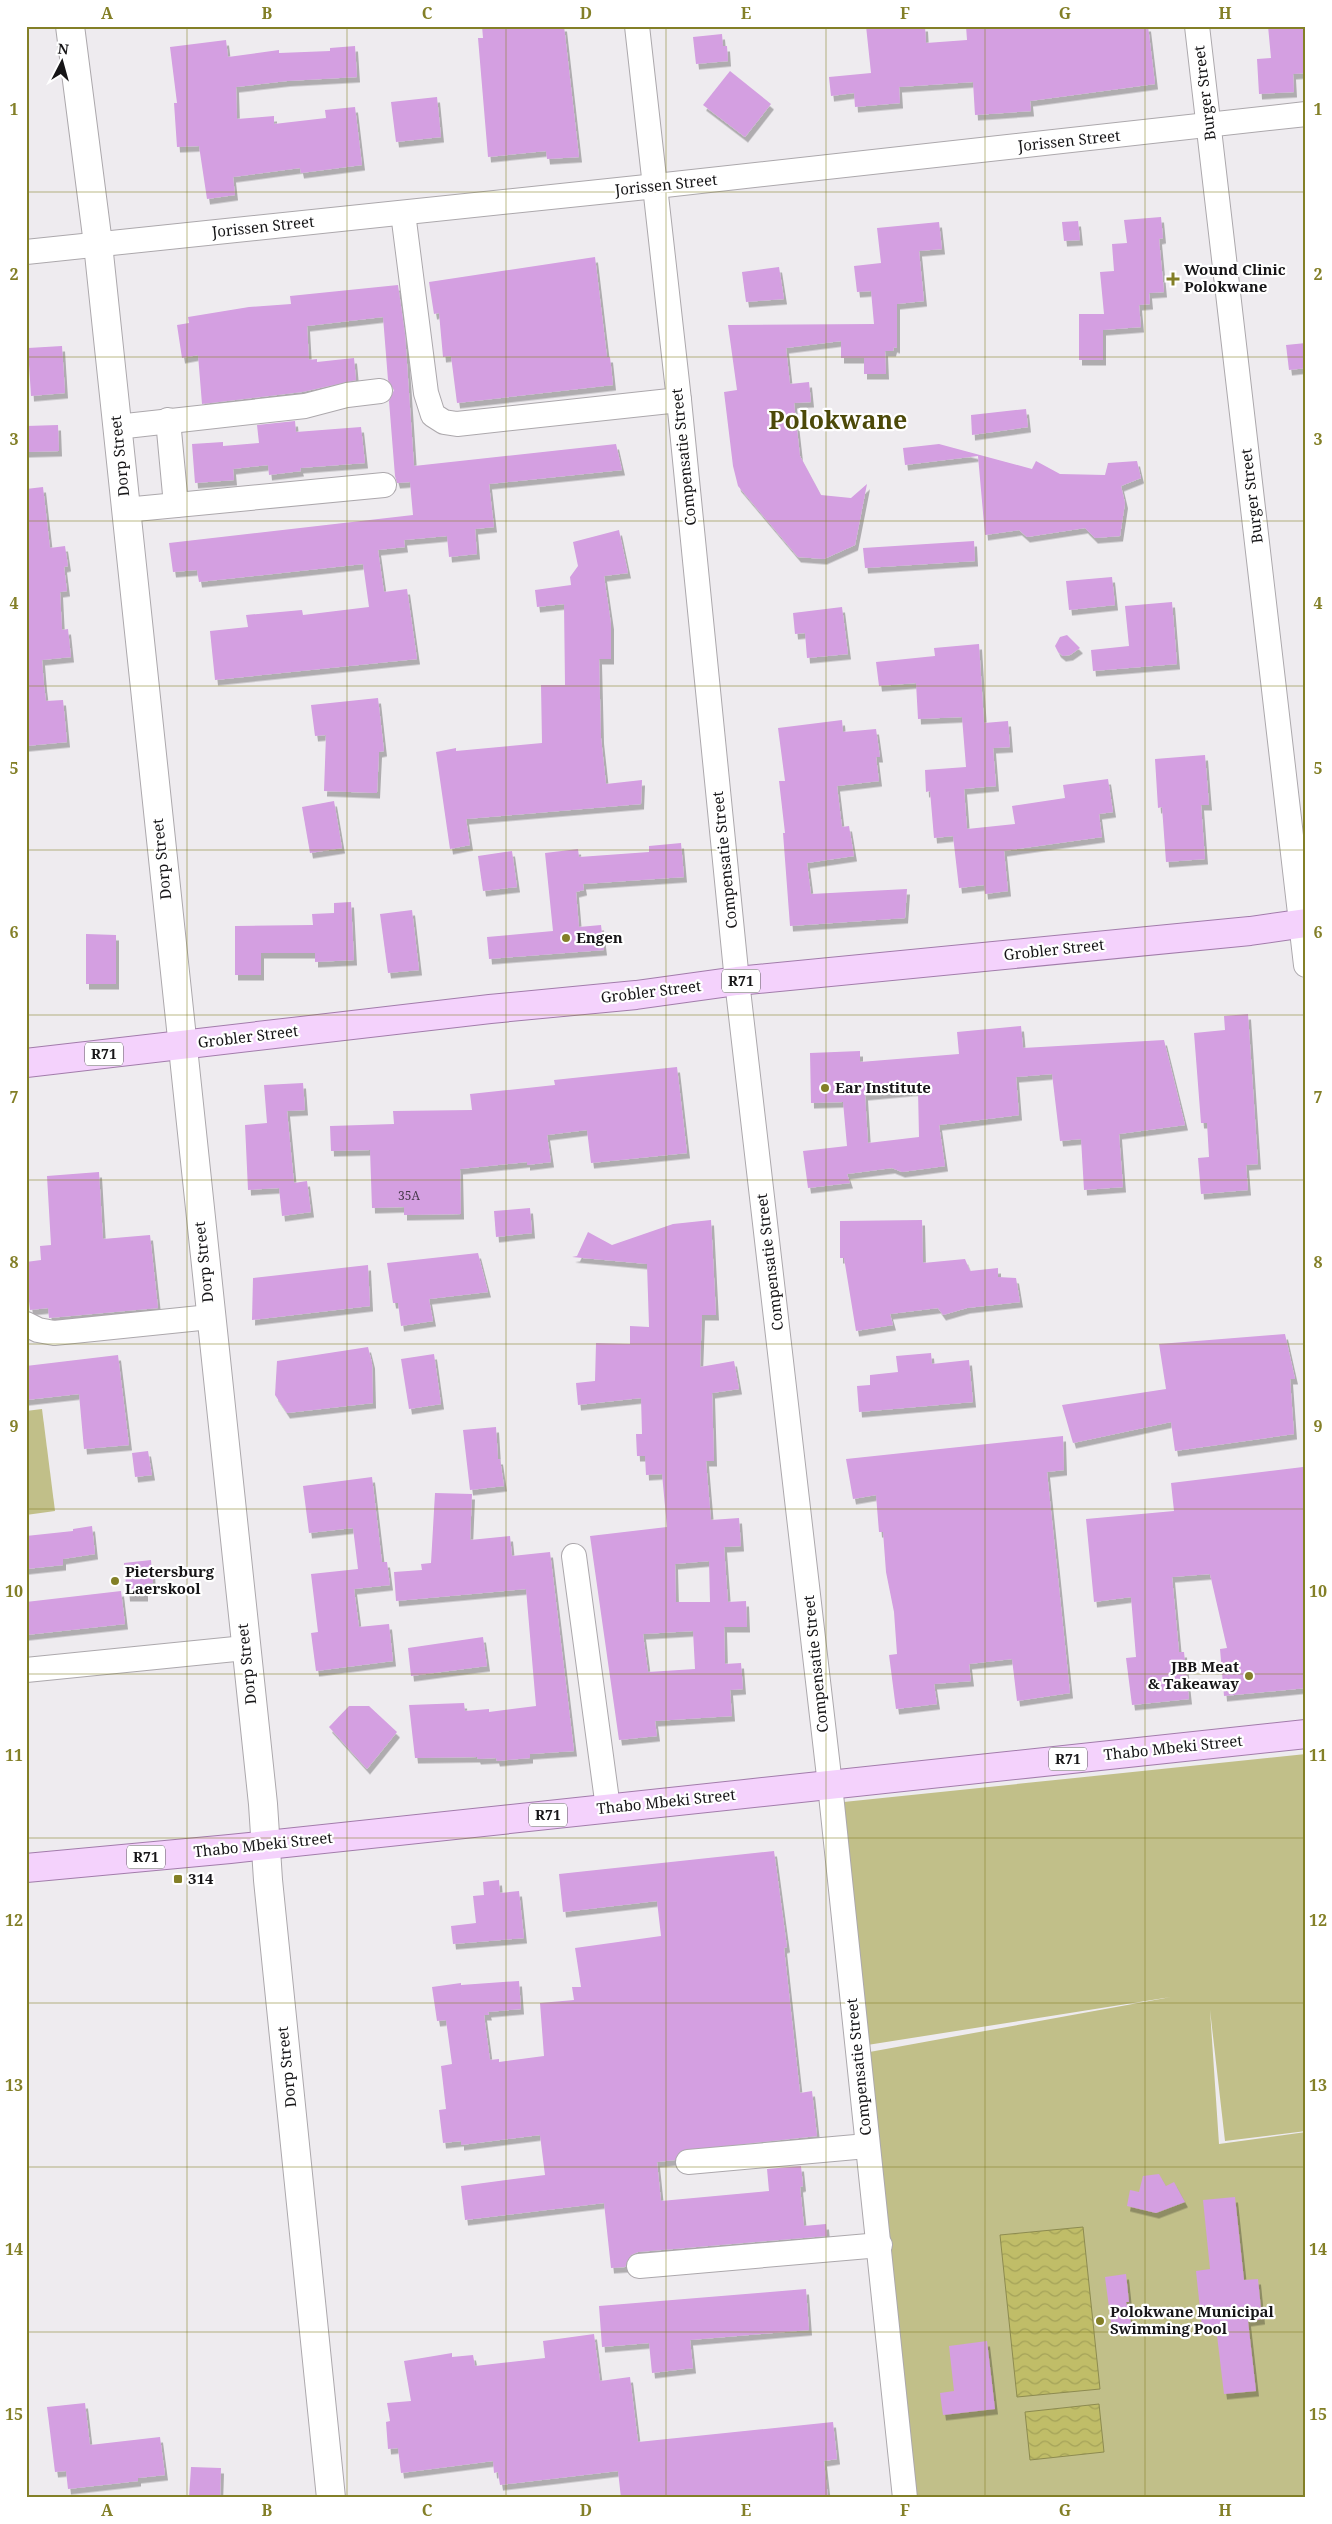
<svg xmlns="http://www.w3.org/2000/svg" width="1332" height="2524" viewBox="0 0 1332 2524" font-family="'Noto Serif',serif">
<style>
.green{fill:#c1bf89}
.water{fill:url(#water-waves);stroke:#8d8b50}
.building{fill:#d49fe1;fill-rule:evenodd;filter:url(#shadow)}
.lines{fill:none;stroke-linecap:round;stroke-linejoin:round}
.street-casing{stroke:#aca8ac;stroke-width:26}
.secondary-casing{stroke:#aca8ac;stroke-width:30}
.primary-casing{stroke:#a27cab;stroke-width:30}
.street{stroke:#fff;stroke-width:24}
.secondary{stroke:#fff;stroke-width:28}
.primary{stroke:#f4d2fc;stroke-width:28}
.grid{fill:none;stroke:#837f27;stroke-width:1;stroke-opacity:0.55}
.poi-dot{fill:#837f27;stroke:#fff;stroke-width:2}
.labels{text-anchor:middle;stroke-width:4.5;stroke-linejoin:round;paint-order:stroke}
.number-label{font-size:12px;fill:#46384a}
.shield{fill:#fff;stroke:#5c5b5d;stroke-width:1}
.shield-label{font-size:14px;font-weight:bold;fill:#161517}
.street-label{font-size:15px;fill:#161517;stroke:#fff}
.poi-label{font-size:15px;font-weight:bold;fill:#161517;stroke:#fff;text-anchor:start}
.town-label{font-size:25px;font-weight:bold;fill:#4c4909;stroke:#fff}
.neatline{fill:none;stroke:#837f27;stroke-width:2}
.grid-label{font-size:16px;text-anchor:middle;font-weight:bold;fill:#837f27}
</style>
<defs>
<pattern id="water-waves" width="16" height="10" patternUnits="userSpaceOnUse" patternTransform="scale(1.25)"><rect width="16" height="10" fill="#c0bd68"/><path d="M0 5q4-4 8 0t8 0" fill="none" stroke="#a4a259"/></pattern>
<filter id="shadow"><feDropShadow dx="3" dy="5.5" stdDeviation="0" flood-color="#0004"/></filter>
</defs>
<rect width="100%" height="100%" fill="#eeebef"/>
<!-- green -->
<g class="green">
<polygon points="42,1409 55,1511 26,1515 26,1411"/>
<polygon points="1306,1754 1306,2131 1225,2141 1210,2010 1219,2144 1306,2132 1306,2498 914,2498 864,2053 1171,1997 861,2046 834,1803"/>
</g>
<!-- water -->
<g class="water">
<polygon points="1083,2227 1100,2389 1017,2397 1000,2235"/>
<polygon points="1099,2404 1104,2452 1030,2460 1025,2412"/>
</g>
<!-- building -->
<g class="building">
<polygon points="482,26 564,26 579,157 547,159 546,151 488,157 478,38 483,38"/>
<polygon points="866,26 925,26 926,43 967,40 966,26 1148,26 1155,84 1030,101 1031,111 975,115 973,82 899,87 900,103 855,107 854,93 831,96 829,77 871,73"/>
<polygon points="1268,26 1306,26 1306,73 1293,74 1294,92 1259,94 1257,59 1271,58"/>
<polygon points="722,34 723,46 727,46 728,61 696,64 693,37"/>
<polygon points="226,40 228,57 279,50 279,53 330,51 330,48 355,46 357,77 287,81 236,87 237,119 274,116 274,124 326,118 325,110 355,107 362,165 301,173 300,168 233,177 235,195 207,199 199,146 177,147 174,103 177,103 170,47"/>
<polygon points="730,71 771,104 745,137 703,105"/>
<polygon points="437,97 441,137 396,142 391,102"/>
<polygon points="1161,217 1163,238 1159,239 1164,292 1149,293 1150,304 1139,305 1141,327 1103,330 1103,360 1079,360 1079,314 1104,314 1100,272 1114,271 1112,244 1127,243 1124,220"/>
<polygon points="1078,221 1080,240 1064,241 1062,222"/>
<polygon points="939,222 942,249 919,251 924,301 897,304 897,348 894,347 893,351 885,351 886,374 864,374 864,358 841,358 841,341 786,348 790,384 809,382 811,402 794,403 800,456 821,495 851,498 867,484 855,545 824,559 798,557 738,486 733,466 724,392 737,390 728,325 874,324 871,291 857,292 854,266 881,263 877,228"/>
<polygon points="595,257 607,357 610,357 613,385 457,403 451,356 443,357 439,313 434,314 429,282"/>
<polygon points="779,267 784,299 746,302 742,272"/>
<polygon points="398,285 405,334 414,466 616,444 622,470 489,484 494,527 475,529 477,554 449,557 447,536 404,540 405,547 378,550 384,592 407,589 417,659 215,680 210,631 248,627 246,615 302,610 303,615 369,607 363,564 199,582 197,570 173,572 169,543 413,515 410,482 397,483 395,476 389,401 394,390 388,380 383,317 307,326 309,360 317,359 317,362 354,358 356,380 302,392 202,404 198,355 182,358 177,325 189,323 188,317 249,307 291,304 290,296"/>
<polygon points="1306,343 1306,368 1289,370 1286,345"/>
<polygon points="62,346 65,393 31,396 28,348"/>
<polygon points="1026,409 1028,427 972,435 971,415"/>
<polygon points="295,421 296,432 361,427 365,463 300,468 301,471 269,475 268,465 233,469 234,480 195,483 192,444 223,442 223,446 259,443 257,425"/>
<polygon points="58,425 59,451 26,452 26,426"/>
<polygon points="939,444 1032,469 1036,461 1060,474 1105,475 1108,463 1137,461 1141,478 1121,486 1125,503 1120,536 1095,538 1085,528 1027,537 1019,530 985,535 978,456 905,465 903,448"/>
<polygon points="43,487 50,548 65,546 68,566 64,567 67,591 60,592 62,630 68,629 71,657 42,660 44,685 46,701 63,700 67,742 26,746 26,489"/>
<polygon points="619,530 628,573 604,576 611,624 611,659 599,659 601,738 606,784 642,780 641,804 466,819 470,845 450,849 436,752 456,748 456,751 542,743 541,685 565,685 564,604 537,607 535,590 571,585 570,577 578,566 573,542"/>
<polygon points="974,541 975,561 865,568 863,548"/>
<polygon points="1112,577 1115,605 1069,610 1066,581"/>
<polygon points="1172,602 1177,664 1093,671 1091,650 1129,646 1125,606"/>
<polygon points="842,607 848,654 807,658 805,633 795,634 793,613"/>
<polygon points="1067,635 1080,648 1070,655 1063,656 1058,652 1055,646 1060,637"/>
<polygon points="979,644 984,723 1008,721 1010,747 993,748 996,786 964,789 967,829 1015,824 1012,806 1065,798 1063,785 1108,779 1113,812 1099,814 1102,837 1004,851 1008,891 985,894 984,885 959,888 953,836 934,838 930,791 926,792 925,770 966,767 962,717 918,719 916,683 879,686 876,662 935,656 934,648"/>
<polygon points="378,698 384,751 379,752 377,793 324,791 326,735 315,736 311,705"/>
<polygon points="842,720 843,732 876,729 880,757 876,757 879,781 837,786 842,827 849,826 854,856 807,863 811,894 907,889 905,918 790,926 783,833 785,833 779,781 785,781 778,728"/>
<polygon points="1205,755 1209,805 1201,805 1205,859 1166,862 1162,807 1158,808 1155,759"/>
<polygon points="334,801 342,848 310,853 302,807"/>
<polygon points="681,843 684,877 583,884 584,890 576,892 579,927 601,925 604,950 489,959 487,937 553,931 545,853 578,849 579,857 649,852 649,846"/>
<polygon points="512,851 517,887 483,891 478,856"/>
<polygon points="351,902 354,960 315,962 315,953 261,953 261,975 235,975 235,926 313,925 312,914 334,913 334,903"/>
<polygon points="412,910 419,970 388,973 380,914"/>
<polygon points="86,934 116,935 116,984 86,984"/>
<polygon points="1248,1014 1258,1164 1246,1165 1248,1190 1201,1194 1198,1158 1209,1157 1207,1123 1201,1123 1194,1033 1225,1030 1224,1016"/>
<path d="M1021 1026 1023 1048 1164 1040 1185 1125 1119 1134 1123 1187 1084 1190 1081 1139 1060 1141 1052 1074 1016 1077 1019 1115 939 1125 945 1166 902 1172 892 1168 847 1174 850 1183 808 1188 803 1151 847 1146 843 1102 811 1103 810 1053 860 1051V1062L959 1054 957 1032ZM918 1090 919 1137 868 1143 865 1095Z"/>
<polygon points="677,1067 687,1153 591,1163 587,1130 547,1135 551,1162 527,1165 527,1162 460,1169 461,1214 404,1215 404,1207 372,1208 370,1150 331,1151 330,1126 394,1124 393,1111 472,1110 470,1094 555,1085 554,1080"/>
<polygon points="303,1083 305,1110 287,1111 294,1183 307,1181 311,1212 282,1216 279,1188 248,1190 245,1125 267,1123 264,1085"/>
<polygon points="99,1172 103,1239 150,1235 158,1308 49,1318 48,1308 30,1310 26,1274 26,1262 41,1260 40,1246 51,1245 47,1176"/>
<polygon points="530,1208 532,1233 496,1237 494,1211"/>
<path d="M711 1220 716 1315H702L700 1367 734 1361 739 1389 712 1393 714 1461H706L711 1520 739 1518 741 1546 724 1547 728 1602 746 1601 747 1627H724L725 1664 741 1663 743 1689 730 1690 732 1716 655 1721 657 1736 619 1740 590 1536 667 1527 662 1474 646 1475 645 1456H637L636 1434H642L641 1398 578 1405 576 1383 595 1381 596 1343 630 1344V1326L649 1327 647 1264 572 1257 577 1256 588 1232 612 1245 673 1224ZM709 1561 710 1602H676L675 1564ZM693 1631 695 1669 648 1672 643 1634Z"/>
<polygon points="922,1220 923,1263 965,1259 970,1271 998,1268 998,1277 1016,1278 1020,1302 967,1308 943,1315 938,1308 890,1314 893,1325 856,1331 844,1258 840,1258 840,1221"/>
<polygon points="478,1253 488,1292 429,1299 433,1321 401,1326 398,1303 393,1303 387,1263"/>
<polygon points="368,1265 370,1306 252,1320 253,1278"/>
<polygon points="1285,1334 1295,1379 1290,1379 1294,1434 1175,1451 1171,1422 1073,1443 1062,1405 1166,1389 1159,1344"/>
<polygon points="368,1347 372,1363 373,1403 287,1413 275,1395 277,1361"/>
<polygon points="931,1353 932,1364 969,1360 973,1402 859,1412 857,1386 870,1385 870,1375 898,1372 896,1356"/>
<polygon points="434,1354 441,1404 409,1409 401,1359"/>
<polygon points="118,1355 129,1445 84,1449 79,1394 26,1400 26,1366"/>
<polygon points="496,1427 498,1459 500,1459 504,1486 470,1490 463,1430"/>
<polygon points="1063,1436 1064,1470 1047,1472 1070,1693 1017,1701 1012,1659 969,1664 971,1681 934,1684 937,1704 896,1709 889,1655 897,1654 894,1612 886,1572 883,1532 879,1532 876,1495 853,1499 846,1459"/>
<polygon points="148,1451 152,1475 135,1477 132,1453"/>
<polygon points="1303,1467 1306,1502 1306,1688 1224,1696 1220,1649 1227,1648 1210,1574 1172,1577 1179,1652 1184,1652 1189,1699 1132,1705 1126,1658 1136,1657 1131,1597 1094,1602 1086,1519 1174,1511 1171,1483"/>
<polygon points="372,1477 382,1562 387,1562 390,1585 354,1589 359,1627 389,1624 393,1661 316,1671 311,1633 318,1632 311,1574 358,1569 353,1528 309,1533 303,1486"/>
<polygon points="435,1493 472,1494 470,1540 510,1536 512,1556 550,1552 574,1751 530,1754 530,1758 497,1761 496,1758 478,1759 477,1757 415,1758 409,1705 464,1703 465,1711 489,1709 489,1712 536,1706 526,1589 396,1601 394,1572 422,1570 421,1564 431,1563"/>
<polygon points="92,1526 95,1554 63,1559 63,1565 26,1569 26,1536 73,1531 73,1529"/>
<polygon points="151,1560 153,1583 145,1584 145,1596 127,1596 124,1563"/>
<polygon points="121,1591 125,1624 26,1635 26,1602"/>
<polygon points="483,1637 487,1666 411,1676 408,1648"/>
<polygon points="349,1706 369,1706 397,1732 367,1769 329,1727"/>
<polygon points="774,1851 787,1947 784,1948 800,2093 812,2091 817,2136 681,2151 675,2160 657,2162 661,2201 769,2191 767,2169 801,2166 803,2186 800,2187 804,2226 826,2224 827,2236 638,2252 631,2255 625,2267 611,2268 604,2203 465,2220 461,2186 545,2175 540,2135 461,2145 461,2141 443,2143 439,2110 446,2109 441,2066 452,2064 446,2020 437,2021 432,1987 461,1983 461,1985 519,1981 521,2009 488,2012 489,2015 484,2015 490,2060 499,2059 499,2062 544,2056 540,2003 574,2000 572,1987 581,1987 575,1948 661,1936 657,1901 563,1912 559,1874"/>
<polygon points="499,1880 500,1893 519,1891 524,1938 453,1944 451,1926 476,1923 473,1896 484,1895 483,1882"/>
<polygon points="1159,2174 1166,2186 1174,2182 1185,2202 1156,2213 1127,2206 1130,2190 1139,2192 1143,2176"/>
<polygon points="1235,2197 1244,2280 1258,2279 1262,2319 1248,2321 1256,2391 1224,2394 1216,2327 1202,2328 1196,2271 1210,2269 1203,2200"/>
<polygon points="1126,2274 1129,2302 1126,2302 1132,2326 1112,2330 1105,2277"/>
<polygon points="806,2289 809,2330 690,2340 693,2368 652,2373 649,2343 602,2347 599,2306"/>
<polygon points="594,2334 600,2381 630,2377 638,2442 833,2422 837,2459 824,2461 828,2498 621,2498 618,2471 500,2485 498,2472 494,2473 493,2461 401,2473 398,2448 388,2449 386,2422 390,2421 387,2403 411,2401 404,2361 452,2353 452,2357 473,2355 475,2366 545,2358 543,2341"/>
<polygon points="987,2341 995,2409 943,2415 940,2393 954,2391 949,2346"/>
<polygon points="85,2403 90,2445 160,2437 165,2475 138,2478 138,2481 68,2489 66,2471 55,2472 47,2407"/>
<polygon points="191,2467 221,2468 220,2498 189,2498"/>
</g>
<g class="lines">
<!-- street casing -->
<g class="street-casing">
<g id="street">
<polyline points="637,26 679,400 737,981 830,1785 905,2498"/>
<polyline points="1197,26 1306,965"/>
<polyline points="403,213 426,393 433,415 444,422 457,424 679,400"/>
<polyline points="26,252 656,186 1306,114"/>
<polyline points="168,420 176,505"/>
<polyline points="117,427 305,406 347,395 380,391"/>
<polyline points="125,510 384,485"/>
<polyline points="26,1324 38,1330 54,1333 210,1317"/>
<polyline points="574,1556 608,1808"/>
<polyline points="26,1670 245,1648"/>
<polyline points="688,2162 867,2146"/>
<polyline points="639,2266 880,2245"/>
</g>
</g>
<!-- secondary casing -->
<g class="secondary-casing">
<polyline id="secondary" points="70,26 98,244 263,1804 268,1880 331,2498"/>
</g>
<!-- primary casing -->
<g class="primary-casing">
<g id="primary">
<polyline points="26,1063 490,1009 636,995 737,981 1250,931 1306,923"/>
<polyline points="26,1868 230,1849 1306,1734"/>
</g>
</g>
<!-- street -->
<use href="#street" class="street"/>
<!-- secondary -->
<use href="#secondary" class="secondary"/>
<!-- primary -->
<use href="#primary" class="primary"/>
</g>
<!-- grid -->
<path class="grid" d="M187 26V2498M347 26V2498M506 26V2498M666 26V2498M826 26V2498M985 26V2498M1145 26V2498M26 192H1306M26 357H1306M26 521H1306M26 686H1306M26 850H1306M26 1015H1306M26 1180H1306M26 1344H1306M26 1509H1306M26 1674H1306M26 1838H1306M26 2003H1306M26 2167H1306M26 2332H1306"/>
<!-- markers -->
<g class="poi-dot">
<path d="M1170.5 271.5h5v5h5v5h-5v5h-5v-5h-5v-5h5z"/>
<circle cx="566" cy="938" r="5"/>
<circle cx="825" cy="1088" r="5"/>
<circle cx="115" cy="1581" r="5"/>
<circle cx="1249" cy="1676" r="5"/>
<rect x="173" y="1874" width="10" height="10" rx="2.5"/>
<circle cx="1100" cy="2321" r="5"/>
</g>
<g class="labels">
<!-- number labels -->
<g class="number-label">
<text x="409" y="1200">35A</text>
</g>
<!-- shield labels -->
<g class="shield">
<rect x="722" y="969.5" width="38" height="23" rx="4"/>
<rect x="85" y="1042.5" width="38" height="23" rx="4"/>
<rect x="1049" y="1747.5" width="38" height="23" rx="4"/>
<rect x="529" y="1803.5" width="38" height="23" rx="4"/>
<rect x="127" y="1845.5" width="38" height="23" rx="4"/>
</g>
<g class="shield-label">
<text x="741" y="986">R71</text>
<text x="104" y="1059">R71</text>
<text x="1068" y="1764">R71</text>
<text x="548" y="1820">R71</text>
<text x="146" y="1862">R71</text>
</g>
<!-- street labels -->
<g class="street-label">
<text transform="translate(1205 93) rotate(-97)" y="5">Burger Street</text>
<text transform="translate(1069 141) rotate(-6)" y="5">Jorissen Street</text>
<text transform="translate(666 185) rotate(-6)" y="5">Jorissen Street</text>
<text transform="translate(263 227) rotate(-6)" y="5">Jorissen Street</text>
<text transform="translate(120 456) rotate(-96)" y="5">Dorp Street</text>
<text transform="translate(684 457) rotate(-96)" y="5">Compensatie Street</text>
<text transform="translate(1252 496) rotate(-97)" y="5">Burger Street</text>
<text transform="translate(162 859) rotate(-96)" y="5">Dorp Street</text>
<text transform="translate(725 860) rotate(-96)" y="5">Compensatie Street</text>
<text transform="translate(1054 950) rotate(-6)" y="5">Grobler Street</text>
<text transform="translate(651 992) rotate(-7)" y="5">Grobler Street</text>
<text transform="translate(248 1037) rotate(-7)" y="5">Grobler Street</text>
<text transform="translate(204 1262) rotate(-96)" y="5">Dorp Street</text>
<text transform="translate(770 1262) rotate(-97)" y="5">Compensatie Street</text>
<text transform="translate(247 1664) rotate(-96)" y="5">Dorp Street</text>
<text transform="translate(816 1664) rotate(-96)" y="5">Compensatie Street</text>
<text transform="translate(1173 1748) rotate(-6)" y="5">Thabo Mbeki Street</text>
<text transform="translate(666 1802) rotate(-6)" y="5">Thabo Mbeki Street</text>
<text transform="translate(263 1845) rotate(-6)" y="5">Thabo Mbeki Street</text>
<text transform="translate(287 2067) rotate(-96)" y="5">Dorp Street</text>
<text transform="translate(859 2067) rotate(-96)" y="5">Compensatie Street</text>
</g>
<!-- poi labels -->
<g class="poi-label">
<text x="1184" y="275">Wound Clinic<tspan x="1184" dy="17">Polokwane</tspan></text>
<text x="576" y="943">Engen</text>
<text x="835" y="1093">Ear Institute</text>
<text x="125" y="1577">Pietersburg<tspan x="125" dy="17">Laerskool</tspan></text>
<text x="1239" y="1672" text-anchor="end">JBB Meat<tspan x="1239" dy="17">&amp; Takeaway</tspan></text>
<text x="188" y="1884">314</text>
<text x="1110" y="2317">Polokwane Municipal<tspan x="1110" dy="17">Swimming Pool</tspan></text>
</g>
<!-- town labels -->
<g class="town-label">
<text x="838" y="429">Polokwane</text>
</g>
</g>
<!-- border -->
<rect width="1332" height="2524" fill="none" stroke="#ffffff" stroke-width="55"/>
<!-- north arrow -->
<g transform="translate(62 62) rotate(6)" stroke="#ffffff" stroke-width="4" paint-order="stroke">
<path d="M0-4L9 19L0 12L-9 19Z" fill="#161517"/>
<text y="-8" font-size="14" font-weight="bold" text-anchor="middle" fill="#161517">N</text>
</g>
<rect x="28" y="28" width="1276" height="2468" class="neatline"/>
<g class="grid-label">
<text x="107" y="19">A</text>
<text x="267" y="19">B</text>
<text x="427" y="19">C</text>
<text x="586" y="19">D</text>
<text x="746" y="19">E</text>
<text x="905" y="19">F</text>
<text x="1065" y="19">G</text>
<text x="1225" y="19">H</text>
<text x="14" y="115">1</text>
<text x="1318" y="115">1</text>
<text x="14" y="280">2</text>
<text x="1318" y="280">2</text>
<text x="14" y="445">3</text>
<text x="1318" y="445">3</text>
<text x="14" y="609">4</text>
<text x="1318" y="609">4</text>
<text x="14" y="774">5</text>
<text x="1318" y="774">5</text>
<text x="14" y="938">6</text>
<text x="1318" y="938">6</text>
<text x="14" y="1103">7</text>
<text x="1318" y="1103">7</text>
<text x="14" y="1268">8</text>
<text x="1318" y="1268">8</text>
<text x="14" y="1432">9</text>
<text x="1318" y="1432">9</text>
<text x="14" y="1597">10</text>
<text x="1318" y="1597">10</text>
<text x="14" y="1761">11</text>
<text x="1318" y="1761">11</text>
<text x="14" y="1926">12</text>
<text x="1318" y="1926">12</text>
<text x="14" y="2091">13</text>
<text x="1318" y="2091">13</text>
<text x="14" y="2255">14</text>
<text x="1318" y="2255">14</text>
<text x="14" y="2420">15</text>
<text x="1318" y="2420">15</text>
<text x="107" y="2516">A</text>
<text x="267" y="2516">B</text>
<text x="427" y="2516">C</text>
<text x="586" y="2516">D</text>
<text x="746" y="2516">E</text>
<text x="905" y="2516">F</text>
<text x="1065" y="2516">G</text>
<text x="1225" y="2516">H</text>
</g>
</svg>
